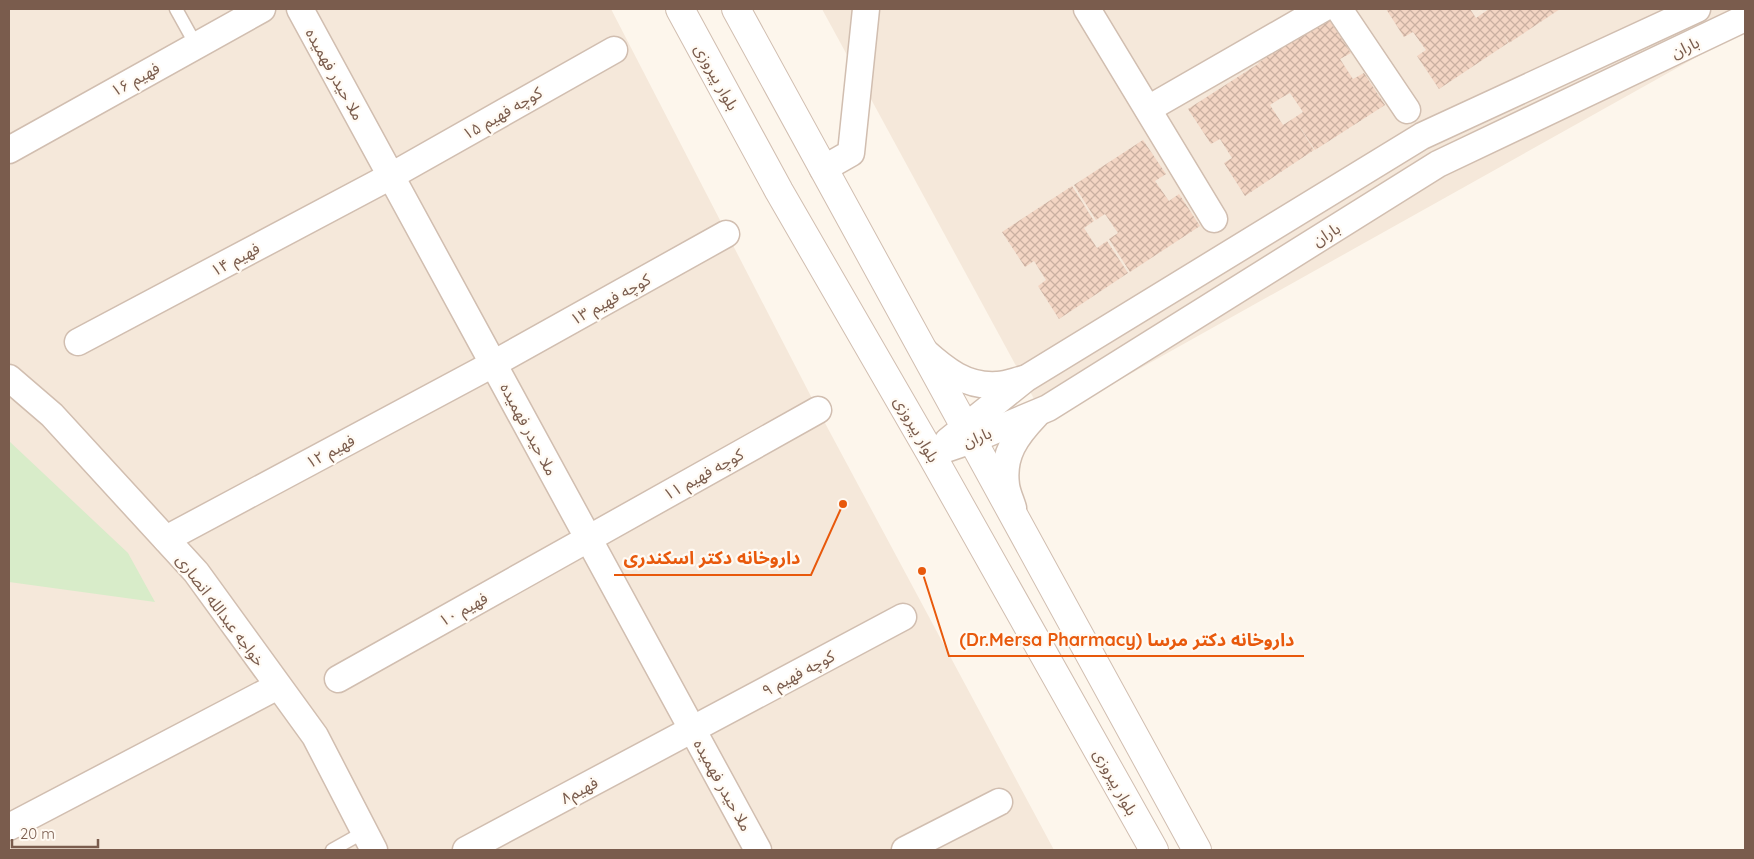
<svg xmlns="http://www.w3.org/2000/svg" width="1754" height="859" viewBox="0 0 1754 859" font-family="Quicksand,'Noto Sans Arabic',sans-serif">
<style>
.residential{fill:#f5e8da}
.park{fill:#d8ecc9}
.building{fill:url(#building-cross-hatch)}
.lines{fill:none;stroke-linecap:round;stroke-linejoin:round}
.service-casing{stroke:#d1beb0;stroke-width:15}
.minor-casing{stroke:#d1beb0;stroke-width:29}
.tertiary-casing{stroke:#d1beb0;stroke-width:30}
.service{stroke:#fff;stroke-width:12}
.minor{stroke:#fff;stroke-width:26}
.tertiary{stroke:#fff;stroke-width:28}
.labels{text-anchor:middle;stroke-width:4.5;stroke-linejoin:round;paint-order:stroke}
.street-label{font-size:16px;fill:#7a5c4d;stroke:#fffaf3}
.leader{fill:none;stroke:#e8590c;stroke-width:2}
.callout-dot{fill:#e8590c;stroke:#fffaf3;stroke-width:2}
.callout-label{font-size:18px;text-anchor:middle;font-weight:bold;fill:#e8590c;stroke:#fffaf3;stroke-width:4.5;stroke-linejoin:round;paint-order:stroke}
</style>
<defs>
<pattern id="building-cross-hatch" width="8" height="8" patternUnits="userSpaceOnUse" patternTransform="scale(1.25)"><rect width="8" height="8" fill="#f3d5c3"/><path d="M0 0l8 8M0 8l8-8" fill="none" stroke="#cab0a1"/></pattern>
</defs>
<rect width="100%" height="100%" fill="#fdf6ec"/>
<!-- residential -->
<g class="residential">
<polygon points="9,9 611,9 818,410 1054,850 9,850"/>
<polygon points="822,9 1745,9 1745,30 1046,421"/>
</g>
<!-- park -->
<polygon class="park" points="9,441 128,553 155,602 9,582"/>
<!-- building -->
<g class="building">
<polygon points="1386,9 1470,9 1476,18 1489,9 1560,9 1509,43 1504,35 1508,43 1439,89 1417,56 1426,50 1413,32 1404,37"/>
<polygon points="1328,18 1351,53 1340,59 1353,79 1364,73 1385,105 1315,150 1294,118 1303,112 1290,93 1281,98 1270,105 1283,125 1294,118 1314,150 1245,196 1224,163 1232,158 1220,139 1211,144 1188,109 1258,64 1263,71 1258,63"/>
<polygon points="1143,140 1166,174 1155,181 1169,201 1179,194 1200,226 1130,272 1109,239 1118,233 1105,214 1096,220 1074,185"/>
<polygon points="1072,186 1094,221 1084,228 1097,248 1107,241 1128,273 1059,319 1038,286 1046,280 1034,261 1025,267 1002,232"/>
</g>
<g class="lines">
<!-- service casing -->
<g class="service-casing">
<g id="service">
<polyline points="176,9 196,45"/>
<polyline points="332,850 364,832"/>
</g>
</g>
<!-- minor casing -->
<g class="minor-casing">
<g id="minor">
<polyline points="300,9 758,850"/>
<polyline points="1087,9 1214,219"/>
<polyline points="1339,9 1407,110"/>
<polyline points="1148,109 1322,9"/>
<polyline points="9,150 262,9"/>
<polyline points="823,169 851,153 866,9"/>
<polyline points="78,342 391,176 614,50"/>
<path d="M924 351C945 370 966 387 997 385 1006 385 1015 381 1024 379"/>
<polyline points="9,378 52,415 196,572 315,736 374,850"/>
<polyline points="948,441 1025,379 1422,136 1697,9"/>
<polyline points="931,454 972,440 1048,408 1438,164 1745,18"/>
<path d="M1013 508C1011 501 1007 493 1006 485 1002 455 1016 436 1036 415"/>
<polyline points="166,539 493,364 726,234"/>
<polyline points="338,679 818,410"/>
<polyline points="9,827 278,686"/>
<polyline points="466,850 903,617"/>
<polyline points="905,850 999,802"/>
</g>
</g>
<!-- tertiary casing -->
<g class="tertiary-casing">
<g id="tertiary">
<polyline points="680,9 779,191 931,454 1154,850"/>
<polyline points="736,9 1197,850"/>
</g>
</g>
<!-- service -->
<use href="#service" class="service"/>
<!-- minor -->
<use href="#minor" class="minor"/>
<!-- tertiary -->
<use href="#tertiary" class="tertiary"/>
</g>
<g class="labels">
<!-- street labels -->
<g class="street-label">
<text transform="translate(1685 47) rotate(-25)" y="6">باران</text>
<text transform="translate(335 74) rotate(61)" y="6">ملا حیدر فهمیده</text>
<text transform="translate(717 77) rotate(61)" y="6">بلوار پیروزی</text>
<text transform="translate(135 79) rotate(-29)" y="6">فهیم ۱۶</text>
<text transform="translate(502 113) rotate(-30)" y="6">کوچه فهیم ۱۵</text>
<text transform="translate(1326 234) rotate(-32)" y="6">باران</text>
<text transform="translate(235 259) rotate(-28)" y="6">فهیم ۱۴</text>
<text transform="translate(610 299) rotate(-29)" y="6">کوچه فهیم ۱۳</text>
<text transform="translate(529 429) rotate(62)" y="6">ملا حیدر فهمیده</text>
<text transform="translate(917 429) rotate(60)" y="6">بلوار پیروزی</text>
<text transform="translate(977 437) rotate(-22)" y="6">باران</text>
<text transform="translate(330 451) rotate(-28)" y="6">فهیم ۱۲</text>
<text transform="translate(703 474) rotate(-29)" y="6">کوچه فهیم ۱۱</text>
<text transform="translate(463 609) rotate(-29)" y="6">فهیم ۱۰</text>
<text transform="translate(221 610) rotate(53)" y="6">خواجه عبدالله انصاری</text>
<text transform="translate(798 673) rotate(-28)" y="6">کوچه فهیم ۹</text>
<text transform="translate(1116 782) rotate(61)" y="6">بلوار پیروزی</text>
<text transform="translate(723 785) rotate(61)" y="6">ملا حیدر فهمیده</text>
<text transform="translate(579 790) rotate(-28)" y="6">فهیم۸</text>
</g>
</g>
<!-- callouts -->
<path class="leader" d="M843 504L811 575H614M922 571L949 656H1304"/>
<g class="callout-dot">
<circle cx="843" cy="504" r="5"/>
<circle cx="922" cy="571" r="5"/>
</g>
<g class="callout-label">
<text x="712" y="564">داروخانه دکتر اسکندری</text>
<text x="1127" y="646">(Dr.Mersa Pharmacy) داروخانه دکتر مرسا</text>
</g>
<!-- border -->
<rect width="1754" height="859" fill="none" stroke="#7a5c4d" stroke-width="20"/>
<!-- scale -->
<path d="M12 839v8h86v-8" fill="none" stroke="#7a5c4d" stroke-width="2.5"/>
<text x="20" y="839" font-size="15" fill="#7a5c4d" stroke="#fffaf3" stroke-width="4" paint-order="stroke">20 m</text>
</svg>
